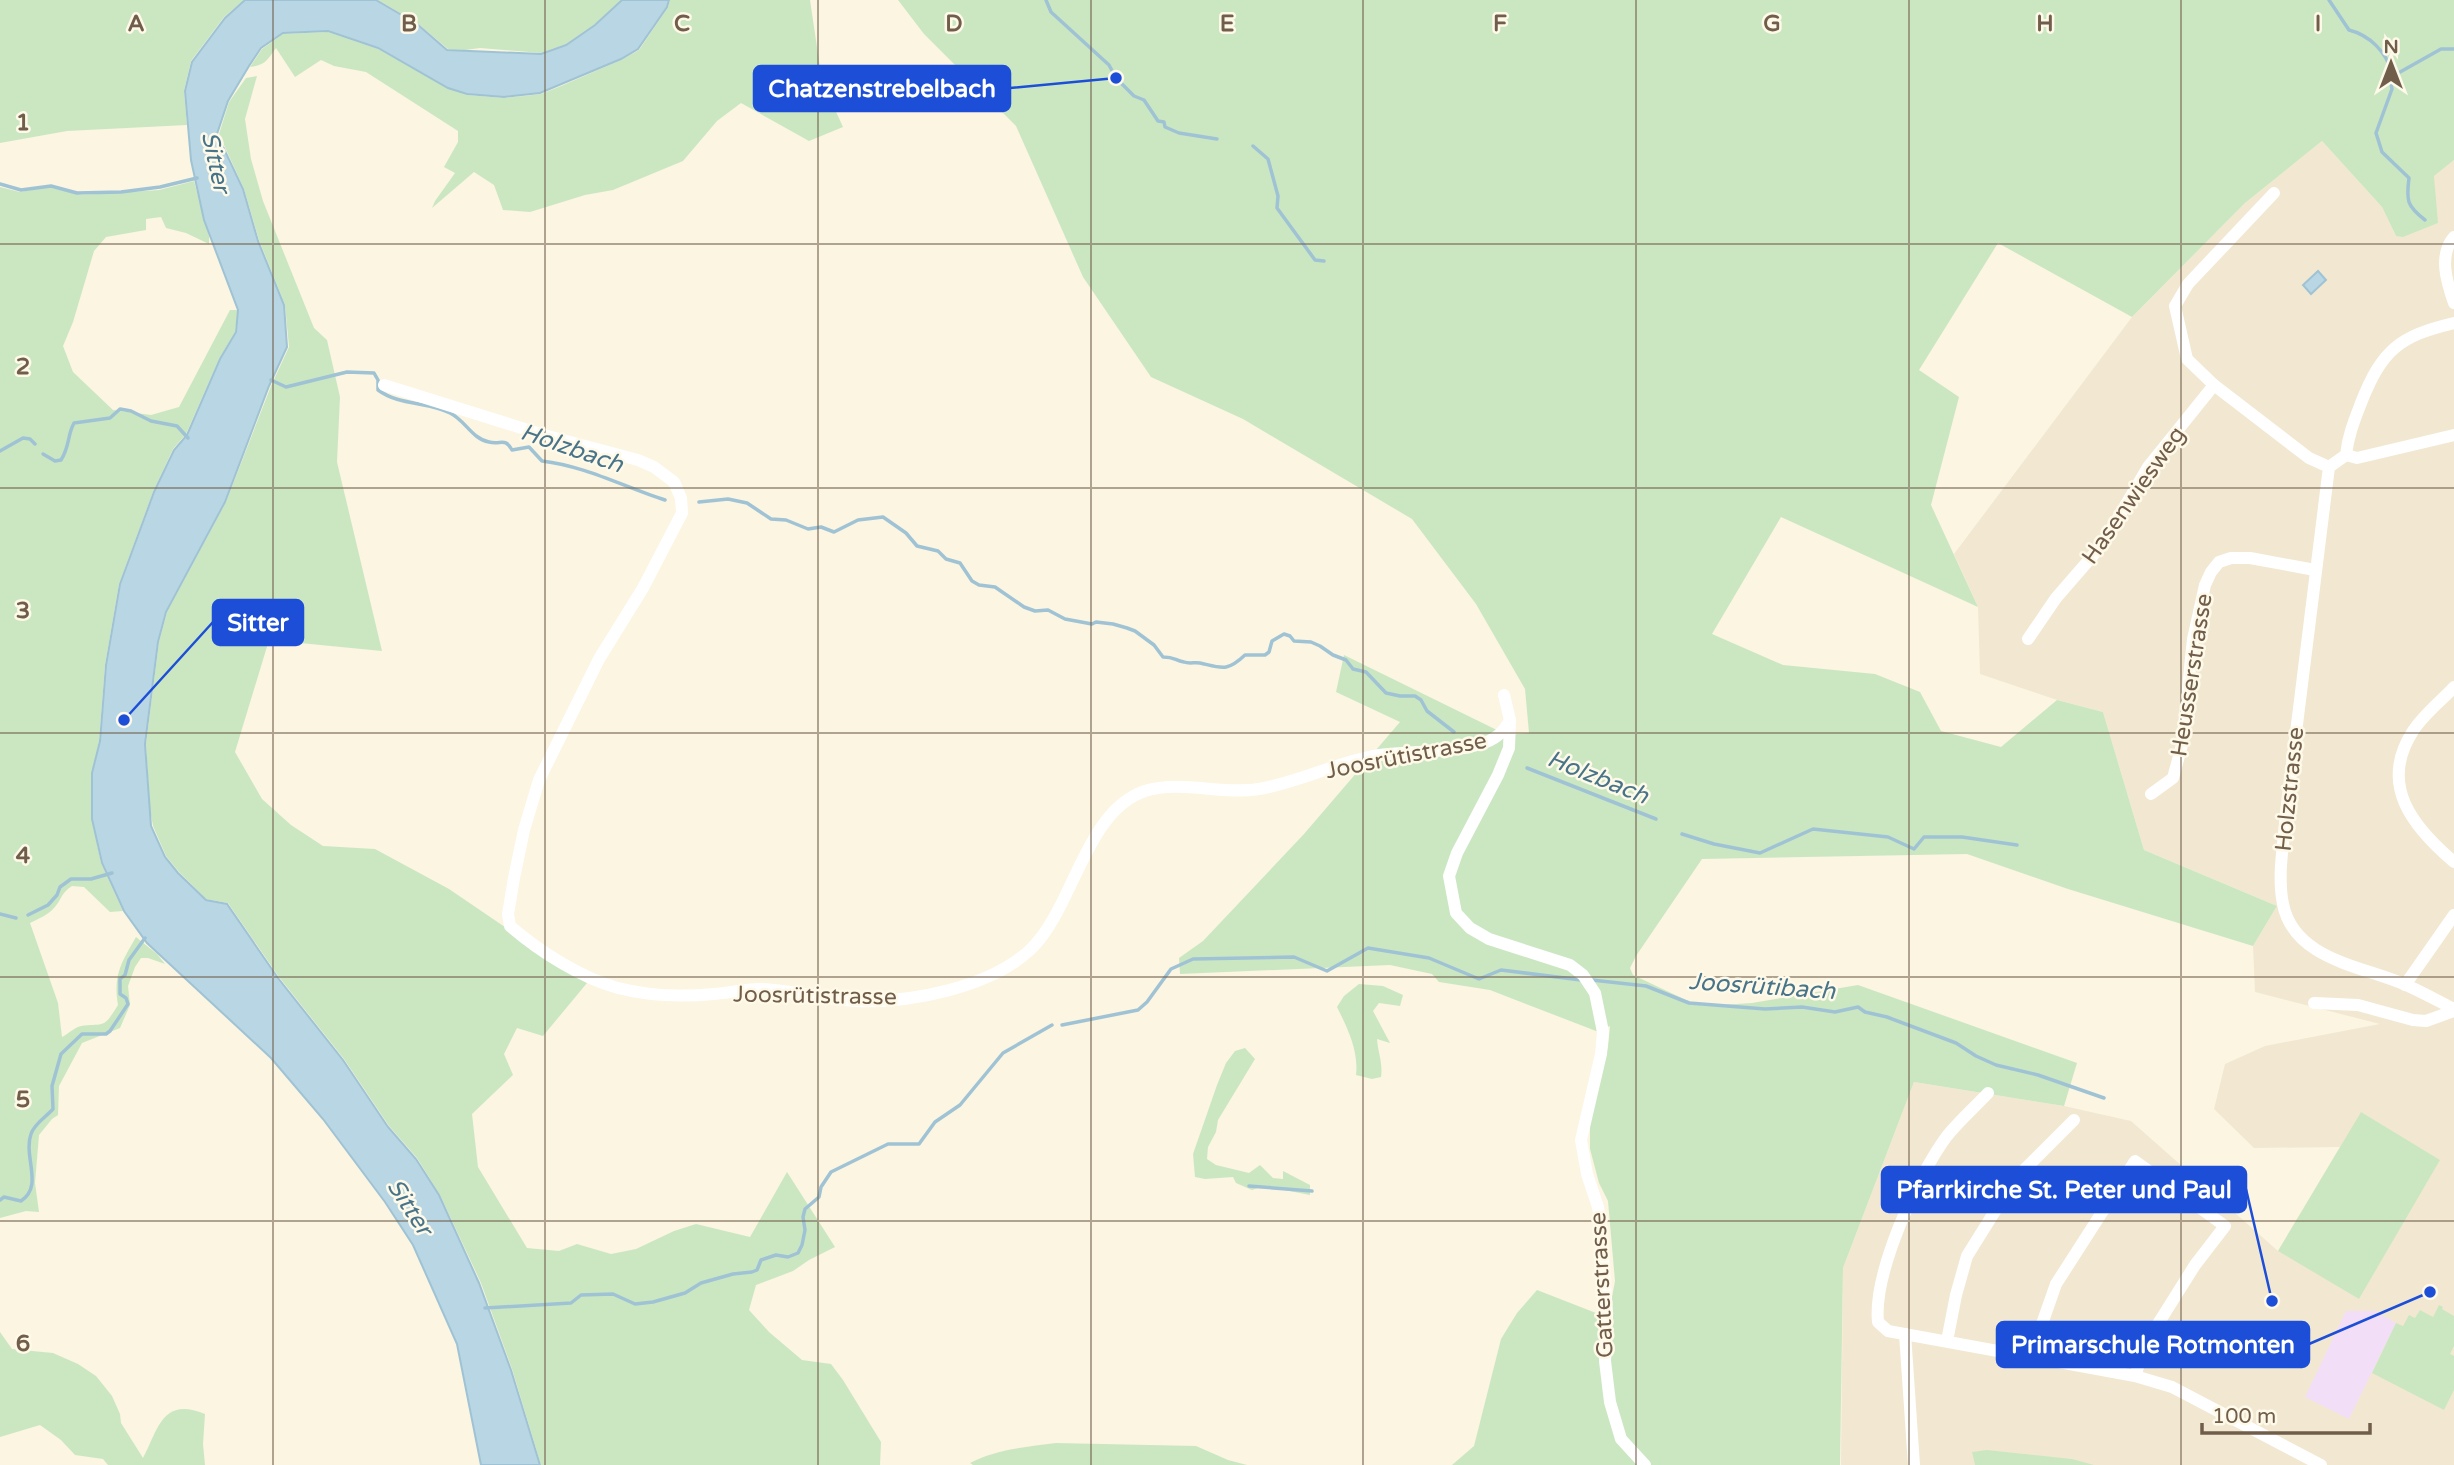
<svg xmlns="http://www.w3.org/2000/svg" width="2454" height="1465" viewBox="0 0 2454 1465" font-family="'Varela Round',sans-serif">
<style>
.residential{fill:#f2e8d1}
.education{fill:#f2dff7}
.green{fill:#cbe7c2}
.water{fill:#b8d6e3;stroke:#9fc3d4;stroke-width:2}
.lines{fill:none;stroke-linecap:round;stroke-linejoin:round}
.stream{stroke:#9fc3d4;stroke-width:3.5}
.minor{stroke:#fff;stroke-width:12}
.grid{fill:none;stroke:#715e4a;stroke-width:2;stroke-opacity:0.55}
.labels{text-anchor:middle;stroke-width:5;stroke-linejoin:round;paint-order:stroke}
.street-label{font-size:23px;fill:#715e4a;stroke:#fef9e8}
.water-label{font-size:24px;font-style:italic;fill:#48748a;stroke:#fef9e8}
.grid-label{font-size:23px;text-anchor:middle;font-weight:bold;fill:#715e4a;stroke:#fef9e8;stroke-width:5;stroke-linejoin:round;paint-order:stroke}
.leader{fill:none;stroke:#1d4ed8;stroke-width:2.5}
.callout-dot{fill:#1d4ed8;stroke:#fef9e8;stroke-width:2.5}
.callout{fill:#1d4ed8;stroke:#1d4ed8;stroke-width:2.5}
.callout-label{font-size:24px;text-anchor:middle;font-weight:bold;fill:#fff}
</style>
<rect width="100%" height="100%" fill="#fbf5e2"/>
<!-- residential -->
<polygon class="residential" points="2322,141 2382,207 2396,236 2434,175 2454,160 2454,1465 1841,1465 1843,1268 1914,1082 2064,1106 2131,1121 2278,1251 2340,1147 2254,1148 2214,1109 2225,1064 2265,1046 2380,1024 2255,992 2253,946 2277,906 2144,850 2103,712 2057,700 1980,674 1978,607 1954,554 2132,317 2245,203"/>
<!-- education -->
<polygon class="education" points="2346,1311 2375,1311 2396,1323 2349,1419 2305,1397"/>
<!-- green -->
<g class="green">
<polygon points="0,0 244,0 224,17 191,61 184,91 187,125 67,131 0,143"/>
<polygon points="378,0 621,0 595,24 566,44 541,53 480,48 465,50 448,49 417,23"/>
<path d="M670 0H810L822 81 843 127 809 141 741 103 717 121 683 161 613 190 585 195 530 212 503 210 494 185 474 172 432 208 435 201 455 173 444 167 458 142V131L366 72 334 66 321 60 295 77 276 48C267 60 266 65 250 67L262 49 283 34 328 32 378 49 448 88 467 95 504 98 524 96 541 94 561 86 621 60 639 50 668 7Z"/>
<polygon points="898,0 2454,0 2454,160 2434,176 2438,223 2403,237 2396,236 2382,207 2322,141 2245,203 2132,317 1998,243 1919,370 1959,397 1931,505 1978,607 1781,517 1712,634 1783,665 1875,674 1920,692 1941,731 2001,747 2057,700 2103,712 2144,850 2277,906 2253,946 2068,889 1967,854 1702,859 1636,956 1630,968 1633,975 1686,1000 1704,1006 1752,1003 1858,985 2077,1063 2064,1106 1914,1082 1843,1268 1840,1465 1650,1465 1622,1437 1612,1399 1609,1313 1615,1281 1608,1201 1599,1183 1590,1149 1590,1112 1608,1047 1610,1026 1596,1031 1490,990 1439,982 1432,974 1390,965 1180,974 1179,958 1203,941 1304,834 1400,722 1336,692 1344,655 1507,735 1529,733 1525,689 1476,604 1412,519 1243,419 1151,377 1083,277 1016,126 924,34"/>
<polygon points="257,76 245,119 251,159 263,201 314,328 327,340 340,397 337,462 382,651 269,640 235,752 262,799 291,825 323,846 375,849 449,889 587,983 543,1036 517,1028 504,1054 513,1075 472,1114 478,1167 527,1248 559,1251 577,1244 611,1254 636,1249 674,1231 696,1224 750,1237 787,1172 835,1247 809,1260 793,1271 756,1285 749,1310 769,1332 802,1360 831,1364 843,1380 881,1442 880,1465 541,1465 512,1369 481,1283 440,1195 417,1158 389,1126 344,1059 279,977 228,903 206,899 179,872 166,856 153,826 150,810 146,744 159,642 167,612 226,502 271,386 289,347 285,305 259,240 244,189 219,134 229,102 246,78"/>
<path d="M194 181 209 236V244L186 233 166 228 161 217 146 219V230L106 237 94 251 73 322 63 346 73 372 113 410 151 415 179 407 230 310H238L235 332 219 359 186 434 173 449 153 492 119 584 105 665 99 741 92 773V819L101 863 123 911 110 912 84 887 72 886C60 894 63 898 54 908 48 915 38 919 30 923L58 1003 62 1037C68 1034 75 1027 81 1026 106 1023 103 1029 118 1005 113 975 121 963 136 937L157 954 165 964 148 958H141L135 967 128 986 130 1005 120 1028 82 1043 59 1086 58 1115 52 1119 39 1135 35 1183 39 1212 26 1211 0 1218V187L20 192 48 187 82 195 159 190Z"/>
<path d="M1359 984 1383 986 1403 995 1400 1006 1379 1003 1373 1011 1390 1043 1377 1039C1378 1053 1383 1063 1381 1077L1372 1079 1356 1075C1359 1051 1347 1027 1337 1007L1344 996Z"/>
<polygon points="1245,1048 1255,1059 1218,1120 1216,1132 1208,1147 1207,1159 1216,1165 1249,1173 1260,1165 1273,1178 1283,1179 1283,1171 1310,1185 1310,1195 1263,1186 1252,1190 1236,1183 1233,1177 1205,1179 1195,1177 1193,1154 1217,1085 1226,1063 1235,1051"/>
<polygon points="2361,1112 2440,1160 2359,1299 2278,1251"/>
<polygon points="1537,1290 1596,1313 1606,1313 1617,1442 1637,1465 1452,1465 1474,1446 1501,1339 1517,1313"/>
<polygon points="2439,1305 2443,1307 2442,1309 2454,1316 2454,1346 2450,1354 2454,1356 2454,1390 2444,1410 2372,1373 2396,1323 2403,1326 2409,1315 2415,1318 2420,1310 2433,1317"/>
<path d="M0 1332 12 1349 53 1353 78 1364 96 1376 112 1396 120 1414 121 1423 143 1458C158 1430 162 1396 205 1414L203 1444 205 1465H108L103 1459 75 1455 61 1440 40 1425 0 1437Z"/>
<path d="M1056 1443 1196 1446 1228 1460 1247 1465H973L970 1463C997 1449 1026 1447 1056 1443Z"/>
<polygon points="1987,1450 2072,1459 2094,1465 1975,1465 1972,1452"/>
</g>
<!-- water -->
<g class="water">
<polygon points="245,0 376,0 417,24 447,50 541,54 566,45 595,25 622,0 669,0 667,7 638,49 621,59 540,93 504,97 467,94 448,88 378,48 328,31 283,33 261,48 249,66 228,101 217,134 243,189 258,241 284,305 287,347 269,386 225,502 166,612 158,642 145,744 151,826 165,857 178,873 206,900 227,904 278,978 343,1060 388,1127 416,1159 439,1195 479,1283 511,1370 540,1465 481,1465 457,1344 413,1245 385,1202 323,1119 271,1058 147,943 124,911 102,863 92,819 92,773 100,741 106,665 120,584 154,492 174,450 187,435 220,359 236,332 238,310 204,220 191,160 185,91 192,62 225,18"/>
<polygon points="2318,271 2326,280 2311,294 2303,285"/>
</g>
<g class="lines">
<!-- stream -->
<g class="stream">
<polyline points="1046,0 1051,12 1109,65 1116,78 1134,96 1144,100 1158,121 1164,122 1165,127 1179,133 1217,139"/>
<path d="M2329 0 2349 30C2369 35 2387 52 2391 72 2393 79 2390 82 2392 89L2376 133 2382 152 2409 178C2406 201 2407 206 2425 220"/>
<polyline points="2393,76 2441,49 2454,49"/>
<polyline points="1253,146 1268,159 1278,196 1277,208 1315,260 1324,261"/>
<polyline points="0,184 21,190 51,186 77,193 121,192 160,187 197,178"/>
<path d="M271 380 286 387 347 372 374 373 378 380V390C400 406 426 401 450 413 465 420 472 439 489 442 501 445 505 437 512 450L529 447 542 461C585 466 624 487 665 500"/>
<polyline points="0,451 23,438 30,439 35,444"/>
<path d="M43 454 55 461 61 460C70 446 67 436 74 423L110 418 120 409 131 411 151 421 177 426 188 438"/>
<path d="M699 502 728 499 747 503 771 519 786 520 808 529 821 527 834 532 858 520 883 517 906 533 917 546 938 551 946 559 960 563 972 581 979 585 995 587 1024 607 1035 611 1048 610 1065 619 1092 624 1096 622 1113 624 1127 628 1135 631 1154 645 1163 657C1175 657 1174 660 1184 662 1189 664 1195 662 1200 663 1222 668 1227 672 1245 655H1265L1269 652 1272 641 1284 634 1290 636 1294 641 1311 642 1320 646 1333 655 1346 660 1353 669 1366 672 1386 693 1400 696H1415L1421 700 1427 711 1454 732"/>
<polyline points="1527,768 1656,819"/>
<polyline points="1682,834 1714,844 1760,853 1813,829 1888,837 1914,849 1924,837 1962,837 2017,845"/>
<polyline points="0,914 16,918"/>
<polyline points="28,915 48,905 57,895 60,887 71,879 91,879 112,873"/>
<polyline points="1592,980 1646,986 1689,1003 1765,1009 1802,1007 1835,1012 1858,1007 1865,1012 1887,1017 1956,1043 1976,1056 1996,1065 2038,1075 2104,1098"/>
<polyline points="1062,1025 1138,1010 1147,1002 1171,969 1193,959 1294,957 1327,971 1368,948 1429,958 1479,979 1501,970 1581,980"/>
<polyline points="1249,1186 1312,1191"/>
<path d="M0 1200 4 1197 21 1201C44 1186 23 1157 31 1134 34 1124 46 1117 53 1109L52 1086 61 1054 82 1034H106L110 1031 128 1004 126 998 120 994V979L125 975 129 960 145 938"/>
<polyline points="485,1308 571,1303 581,1295 613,1294 635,1304 653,1302 685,1293 701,1283 733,1274 752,1272 757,1270 761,1260 776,1255 788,1257 798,1253 802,1245 805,1230 803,1217 805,1209 819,1197 821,1187 831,1172 888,1144 919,1144 935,1122 960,1105 1003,1053 1052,1025"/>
</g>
<!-- minor -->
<g class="minor">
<polyline points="2274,193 2188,284 2175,306 2187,359 2214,385 2309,458 2329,467"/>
<path d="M2454 237C2438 255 2447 283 2454 303"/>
<path d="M384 385 544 435 638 460 654 467 674 482 681 498 682 513 643 588 599 659 539 780 524 830 514 878 508 914 510 926C539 951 581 978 618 988 649 996 682 997 714 994 729 993 744 989 759 989 791 990 823 999 855 1001 910 1003 990 988 1031 949 1074 907 1085 811 1145 791 1181 780 1222 795 1259 789 1300 782 1337 762 1379 755 1412 750 1448 754 1480 744 1495 740 1503 733 1510 720"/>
<path d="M2346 455 2329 467 2286 813C2284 842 2277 875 2283 904 2294 960 2363 966 2406 985 2422 992 2438 1001 2454 1009"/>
<path d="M2346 455C2348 436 2354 421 2361 403 2382 350 2399 336 2454 323"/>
<polyline points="2346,455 2357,458 2454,435"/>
<polyline points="2028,639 2056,598 2102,545 2148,467 2214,385"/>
<path d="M2454 687C2441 701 2423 715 2413 731 2378 785 2413 827 2454 862"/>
<polyline points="1504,695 1510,720 1509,748 1498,775 1457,853 1449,876 1456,913 1470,928 1489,939 1570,965 1583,975 1595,993 1603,1032 1601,1054 1581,1140 1587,1174 1598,1207 1601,1227 1607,1313 1605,1361 1610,1402 1621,1439 1645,1465"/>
<polyline points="2151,794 2173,778 2182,745 2193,639 2205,585 2211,572 2219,562 2231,558 2250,558 2315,570"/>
<polyline points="2405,985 2454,915"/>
<polyline points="2314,1003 2358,1005 2413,1020 2426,1021 2454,1011"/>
<path d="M1988 1093C1975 1107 1959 1121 1947 1136 1917 1176 1873 1274 1878 1322L1888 1331 2135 1376 2172 1387 2321 1465"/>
<polyline points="1905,1334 1914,1465"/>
<polyline points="1947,1341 1956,1295 1967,1256 2015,1179 2074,1120"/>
<polyline points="2030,1358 2056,1284 2135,1161 2225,1226 2195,1265 2146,1343 2135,1376"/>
</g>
</g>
<!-- grid -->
<path class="grid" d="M273 0V1465M545 0V1465M818 0V1465M1091 0V1465M1363 0V1465M1636 0V1465M1909 0V1465M2181 0V1465M0 244H2454M0 488H2454M0 733H2454M0 977H2454M0 1221H2454"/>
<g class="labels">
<!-- street labels -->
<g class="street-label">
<text transform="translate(2133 495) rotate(-55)" y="8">Hasenwiesweg</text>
<text transform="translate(2191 675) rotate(-81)" y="8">Heusserstrasse</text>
<text transform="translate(1406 755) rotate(-11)" y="8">Joosrütistrasse</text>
<text transform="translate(2289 789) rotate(-84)" y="8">Holzstrasse</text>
<text transform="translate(815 995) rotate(1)" y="8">Joosrütistrasse</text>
<text transform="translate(1601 1285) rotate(-93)" y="8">Gatterstrasse</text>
</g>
<!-- water labels -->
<g class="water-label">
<text transform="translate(216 162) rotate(78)" y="8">Sitter</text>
<text transform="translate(572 448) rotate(19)" y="8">Holzbach</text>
<text transform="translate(1598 777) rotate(22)" y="8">Holzbach</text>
<text transform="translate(1762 986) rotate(4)" y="8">Joosrütibach</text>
<text transform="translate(410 1207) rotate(57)" y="8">Sitter</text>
</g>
</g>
<g class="grid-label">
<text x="136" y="31">A</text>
<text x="409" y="31">B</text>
<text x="682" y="31">C</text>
<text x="954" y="31">D</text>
<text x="1227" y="31">E</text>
<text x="1500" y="31">F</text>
<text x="1772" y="31">G</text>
<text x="2045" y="31">H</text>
<text x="2318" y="31">I</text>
<text x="23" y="130">1</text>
<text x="23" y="374">2</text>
<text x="23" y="618">3</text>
<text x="23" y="863">4</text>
<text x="23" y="1107">5</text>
<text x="23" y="1351">6</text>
</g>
<!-- callouts -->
<path class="leader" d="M1116 78L1010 88M124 720L213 622M2272 1301L2246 1189M2430 1292L2309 1344"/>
<g class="callout-dot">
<circle cx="1116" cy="78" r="7"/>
<circle cx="124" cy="720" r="7"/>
<circle cx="2272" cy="1301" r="7"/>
<circle cx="2430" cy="1292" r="7"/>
</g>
<g class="callout">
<rect x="754" y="66" width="256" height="45" rx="7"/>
<rect x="213" y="600" width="90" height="45" rx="7"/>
<rect x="1882" y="1167" width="364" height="45" rx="7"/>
<rect x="1997" y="1322" width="312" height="45" rx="7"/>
</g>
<g class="callout-label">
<text x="882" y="97">Chatzenstrebelbach</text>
<text x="258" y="631">Sitter</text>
<text x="2064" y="1198">Pfarrkirche St. Peter und Paul</text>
<text x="2153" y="1353">Primarschule Rotmonten</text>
</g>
<!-- north arrow -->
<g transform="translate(2391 63)" stroke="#fef9e8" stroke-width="5" paint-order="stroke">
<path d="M0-5L12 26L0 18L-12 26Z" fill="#715e4a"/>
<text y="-10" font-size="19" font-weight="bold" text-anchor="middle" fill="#715e4a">N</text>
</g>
<!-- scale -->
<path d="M2202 1423v10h168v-10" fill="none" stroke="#715e4a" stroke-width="3.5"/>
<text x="2212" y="1423" font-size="21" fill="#715e4a" stroke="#fef9e8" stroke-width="5" paint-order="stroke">100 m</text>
</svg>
